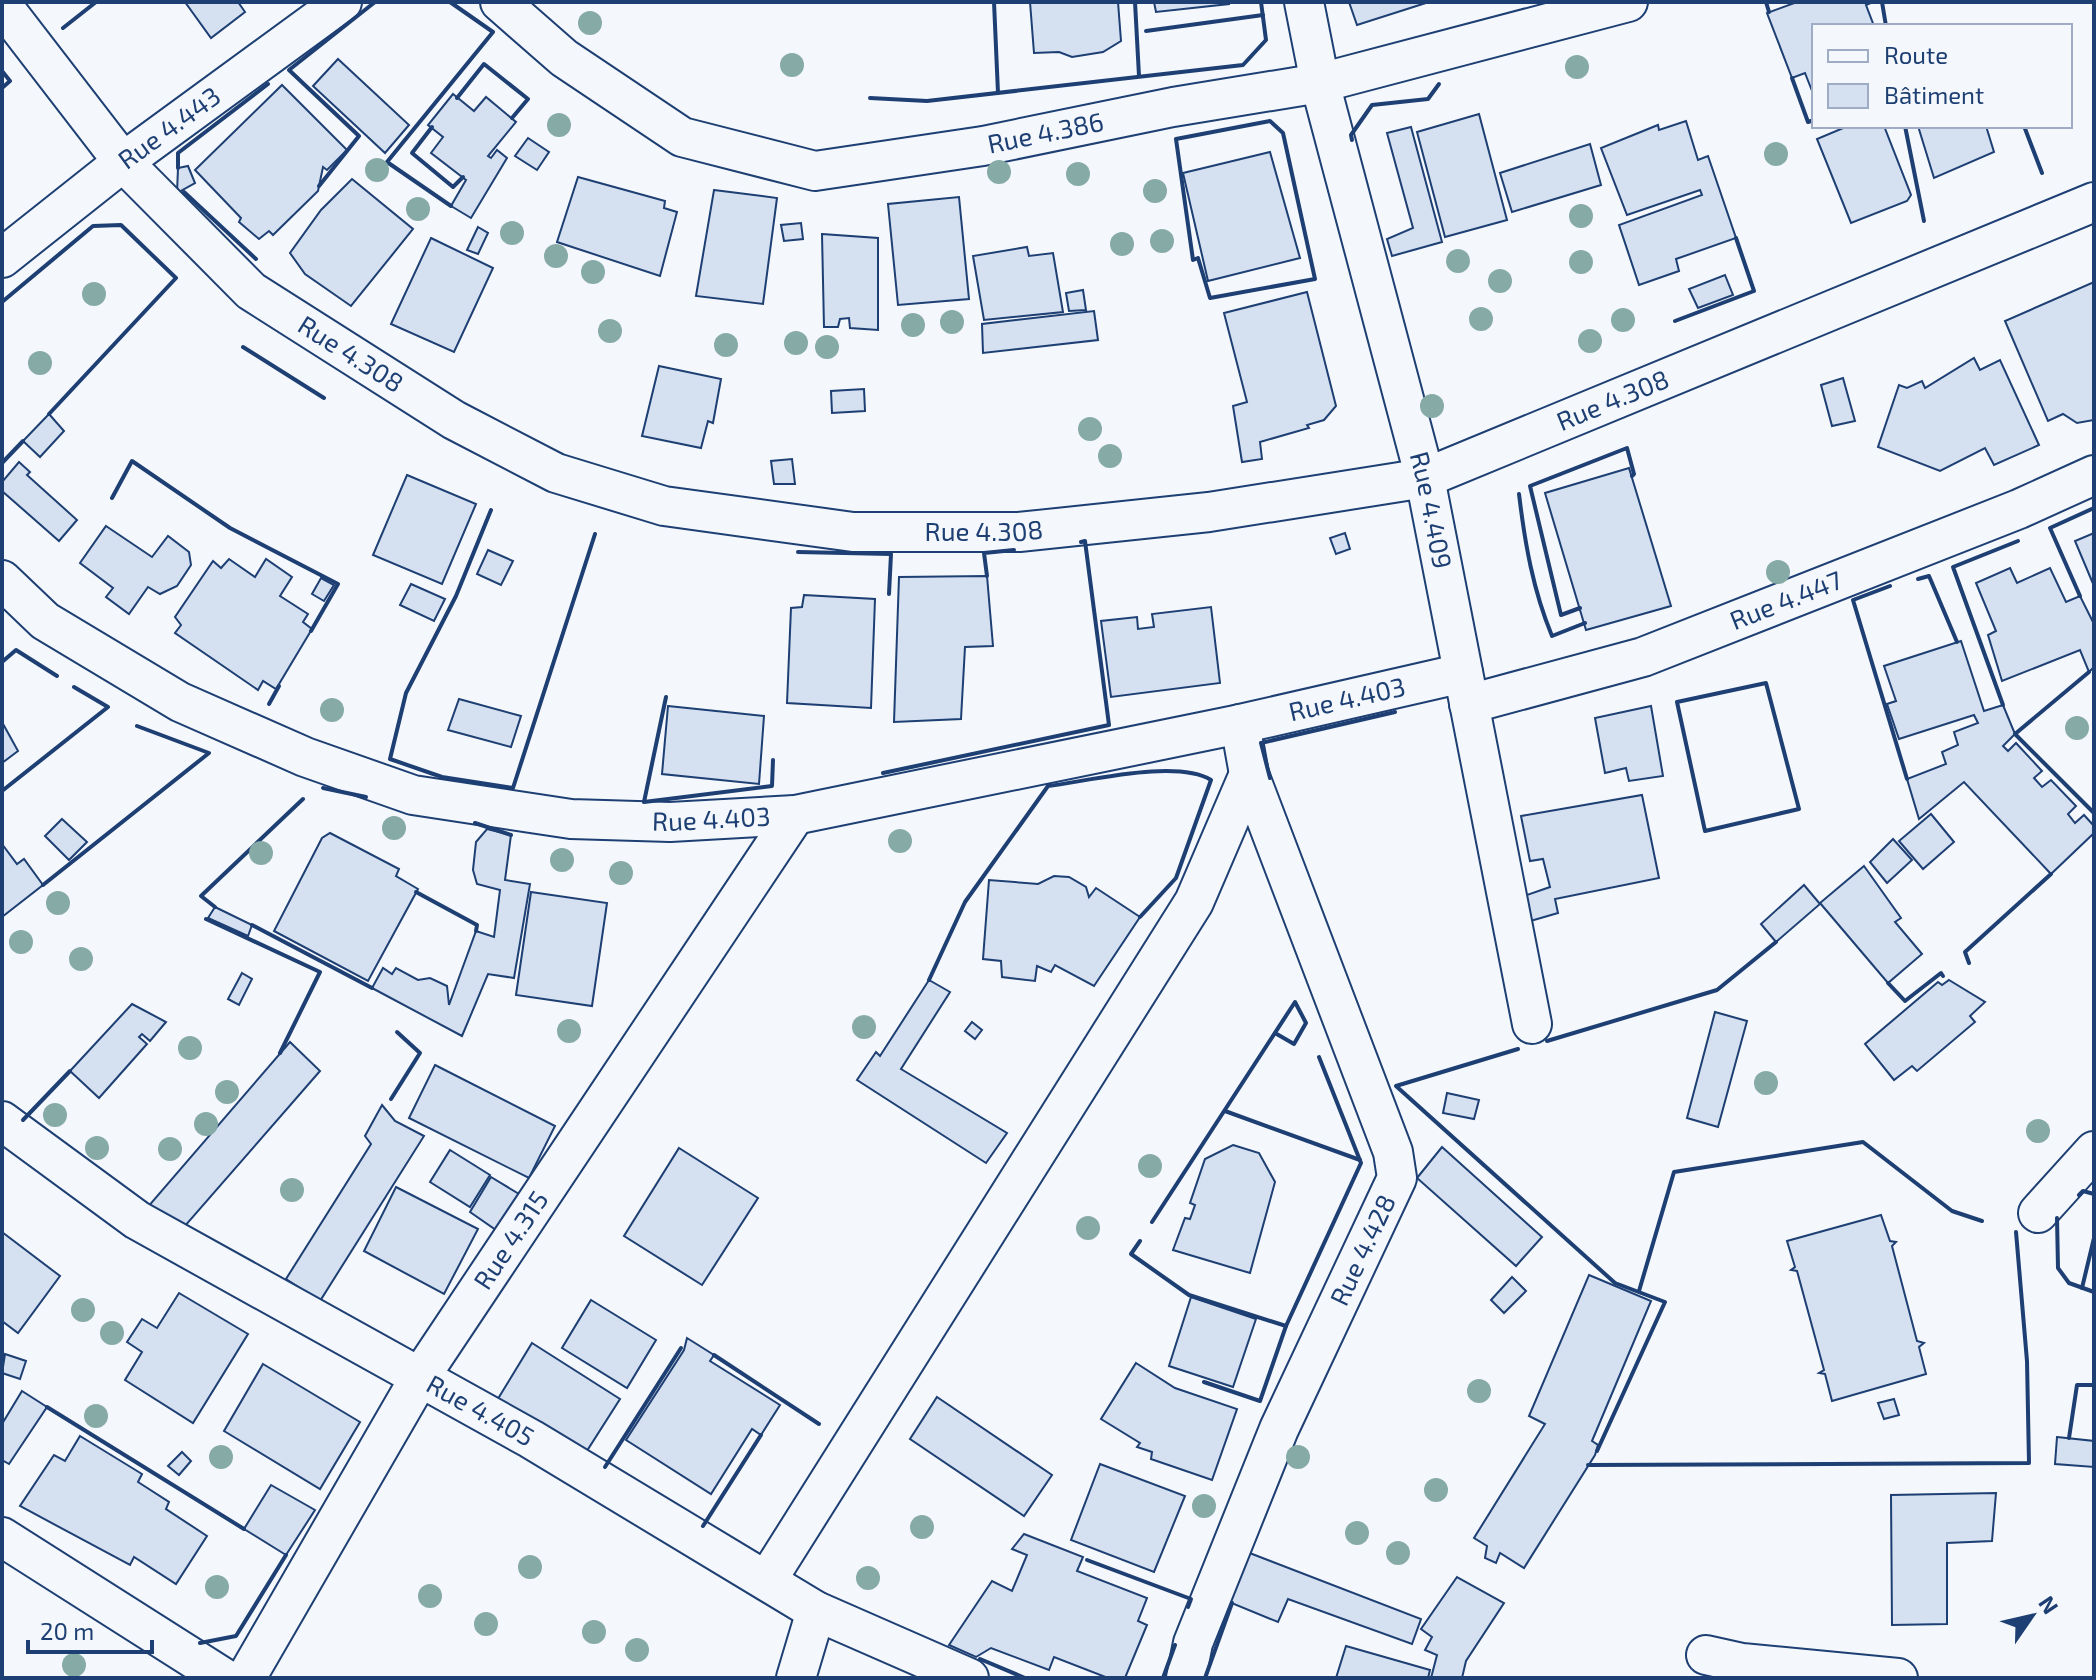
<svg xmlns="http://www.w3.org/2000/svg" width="2096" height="1680" viewBox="0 0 2096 1680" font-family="'Exo 2',sans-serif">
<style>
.building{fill:#d5e0f0;stroke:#1d3f73;stroke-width:2}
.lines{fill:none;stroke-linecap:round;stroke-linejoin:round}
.minor-casing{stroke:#1d3f73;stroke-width:42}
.minor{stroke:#f4f7fb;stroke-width:38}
.wall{stroke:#1d3f73;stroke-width:4}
.tree{fill:#86aba6}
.labels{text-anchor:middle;stroke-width:6;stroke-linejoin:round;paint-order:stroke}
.street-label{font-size:26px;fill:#1d3f73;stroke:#f4f7fb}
</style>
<rect width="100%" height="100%" fill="#f4f7fb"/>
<!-- building -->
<g class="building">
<polygon points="185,2 238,2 245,12 211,38"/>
<polygon points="1030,2 1118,2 1121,41 1103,52 1072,57 1059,52 1034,53"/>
<polygon points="1154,2 1229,2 1229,4 1156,12"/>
<polygon points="1349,2 1429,2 1357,25"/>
<polygon points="1797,2 1873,2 1866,5 1874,26 1814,26 1814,96 1805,73 1792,78 1767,13"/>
<polygon points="338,59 409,125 385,153 313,86"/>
<polygon points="282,85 347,150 327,170 323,167 318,191 273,235 269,231 259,239 239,222 241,218 195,170"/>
<polygon points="453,94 474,111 486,97 516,122 488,156 491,158 497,150 507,158 471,218 451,206 466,180 431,153 443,137 428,125"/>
<polygon points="1479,114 1507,220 1445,237 1417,132"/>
<polygon points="1686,121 1698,160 1708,156 1736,238 1676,259 1679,271 1639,285 1619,225 1702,195 1700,190 1627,215 1601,148 1658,125 1659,130"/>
<polygon points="1848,126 1884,126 1911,195 1907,201 1851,223 1817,139"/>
<polygon points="1918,126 1986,126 1994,152 1934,178"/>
<polygon points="1411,127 1442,242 1392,256 1387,239 1413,228 1387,133"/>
<polygon points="528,138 549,152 537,170 515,156"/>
<polygon points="1590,144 1601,185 1512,212 1500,173"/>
<polygon points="1270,152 1300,258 1208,281 1183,173"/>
<polygon points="188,166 195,183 177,193 178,168"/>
<polygon points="578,177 665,201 664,208 677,212 660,276 557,242"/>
<polygon points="352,179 413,229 351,306 305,274 290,253 321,210"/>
<polygon points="714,190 777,198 763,304 696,296"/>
<polygon points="959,197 969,299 898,305 888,204"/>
<polygon points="801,223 803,239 784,241 781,225"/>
<polygon points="478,227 488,233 478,254 467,250"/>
<polygon points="822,234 878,238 878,330 850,328 849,318 840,319 838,327 824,327"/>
<polygon points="431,238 493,268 454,352 391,324"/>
<polygon points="1027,247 1029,256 1053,253 1063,312 984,320 973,256"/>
<polygon points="1725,275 1733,295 1698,308 1689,289"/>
<polygon points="2094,282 2094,420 2077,423 2063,414 2048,421 2005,321"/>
<polygon points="1083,290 1086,310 1069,311 1066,293"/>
<polygon points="1307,292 1336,406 1324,420 1307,425 1309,428 1260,442 1262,459 1242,462 1233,406 1247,402 1224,313"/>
<polygon points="1094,311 1098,340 983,353 982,324"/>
<polygon points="1974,358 1980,370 2000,360 2039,445 1994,465 1985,448 1940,471 1878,447 1899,385 1907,388 1922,381 1925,388"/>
<polygon points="659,366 721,379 713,423 708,421 701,448 642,436"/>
<polygon points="1843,378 1855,421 1832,426 1821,385"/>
<polygon points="864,389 865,411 832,413 831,391"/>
<polygon points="49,414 64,431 40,457 23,441"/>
<polygon points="792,459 795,484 774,484 771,461"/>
<polygon points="19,462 30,472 27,475 77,520 59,541 2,491 2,482"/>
<polygon points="1629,468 1671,606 1586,630 1545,493"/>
<polygon points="407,475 476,504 442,584 373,555"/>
<polygon points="106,526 152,557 168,536 189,552 191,565 177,586 160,594 148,587 129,614 106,597 113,588 80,563"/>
<polygon points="1345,533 1350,549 1336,554 1330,538"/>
<polygon points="2094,533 2094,586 2075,541"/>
<polygon points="488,550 513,561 501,585 477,574"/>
<polygon points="229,559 255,577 266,559 292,577 280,596 308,614 303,622 312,629 276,689 263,681 258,690 175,633 181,625 175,617 213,561 221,568"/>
<polygon points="2010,568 2017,583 2050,568 2066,602 2080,596 2094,624 2094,667 2089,672 2080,650 2002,681 1988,635 1996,631 1976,583"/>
<polygon points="987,576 993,646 965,647 961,719 894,722 899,577"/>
<polygon points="321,578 334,585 324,601 312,594"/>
<polygon points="411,584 445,599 434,621 400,605"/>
<polygon points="804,595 875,599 871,708 787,703 791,608 802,607"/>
<polygon points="1211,607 1220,683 1111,697 1101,621 1137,617 1138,629 1154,627 1152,614"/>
<polygon points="1961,641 1984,711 2003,705 2015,734 2003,746 2008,751 2016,743 2042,771 2034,778 2042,787 2051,780 2076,806 2068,814 2075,823 2084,815 2094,826 2094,833 2051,874 1964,782 1919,819 1907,779 1946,764 1942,752 1958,745 1954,732 1978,723 1974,715 1899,739 1887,704 1896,701 1884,666"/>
<polygon points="459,699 521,716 511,747 448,730"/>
<polygon points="668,706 764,716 759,784 662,774"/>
<polygon points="1651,706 1663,776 1629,781 1626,768 1605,773 1595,718"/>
<polygon points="2,722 18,751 2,763"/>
<polygon points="1642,795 1659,878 1555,899 1558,913 1527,922 1521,897 1550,887 1543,859 1530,861 1521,816"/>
<polygon points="1931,814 1954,842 1923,869 1899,841"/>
<polygon points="62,819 87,842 69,860 45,836"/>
<polygon points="487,829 511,835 505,880 530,884 514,978 488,974 462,1036 372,988 383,968 392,974 396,968 418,980 430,978 447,986 449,1005 476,931 494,937 500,890 477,884 473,870 476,842"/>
<polygon points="330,833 399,869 396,876 418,889 368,981 274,931 322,838"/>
<polygon points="1893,839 1912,860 1887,883 1870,862"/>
<polygon points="2,844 17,864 24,859 43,885 2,917"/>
<polygon points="1864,866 1901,918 1895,922 1922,954 1888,983 1820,903"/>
<polygon points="1054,876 1069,877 1086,887 1089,897 1096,888 1140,917 1094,986 1055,965 1051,972 1037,966 1035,981 1002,977 1001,961 983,959 989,880 1038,884"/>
<polygon points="1804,885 1820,904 1776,942 1761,924"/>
<polygon points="531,892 607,903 592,1006 516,995"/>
<polygon points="215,907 252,925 248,936 208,918"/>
<polygon points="242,973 252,979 239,1005 228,999"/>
<polygon points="929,980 950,992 901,1069 1007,1133 986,1163 857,1080 876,1052 880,1056"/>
<polygon points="1949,980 1985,1002 1970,1016 1975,1022 1917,1071 1912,1066 1894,1080 1865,1044 1938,982 1942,985"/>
<polygon points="132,1004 166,1022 150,1041 142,1034 139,1037 147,1044 99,1098 70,1071"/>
<polygon points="1715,1012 1747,1021 1718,1127 1687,1118"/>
<polygon points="972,1022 982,1030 975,1039 965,1031"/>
<polygon points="290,1042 320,1071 178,1234 146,1209"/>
<polygon points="435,1065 555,1126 529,1178 409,1118"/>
<polygon points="1447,1093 1479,1100 1474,1119 1443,1113"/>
<polygon points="382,1105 395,1121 424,1136 320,1301 286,1279 371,1144 365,1136"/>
<polygon points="1233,1145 1259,1153 1275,1182 1250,1273 1173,1250 1185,1218 1190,1219 1195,1205 1190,1203 1205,1159"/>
<polygon points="1442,1147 1542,1237 1516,1266 1417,1178"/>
<polygon points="679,1148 758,1198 702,1285 624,1236"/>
<polygon points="450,1150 490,1175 470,1207 430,1182"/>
<polygon points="491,1177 519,1194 496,1230 470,1212"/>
<polygon points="396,1187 478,1229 444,1294 364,1251"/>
<polygon points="1881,1215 1890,1241 1896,1242 1892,1246 1917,1341 1924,1343 1919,1347 1926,1374 1832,1401 1825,1374 1819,1373 1824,1370 1797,1271 1791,1270 1795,1267 1787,1241"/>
<polygon points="2,1232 60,1276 18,1333 2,1321"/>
<polygon points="1589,1275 1651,1301 1592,1441 1598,1445 1595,1455 1524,1568 1500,1553 1496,1563 1485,1558 1487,1546 1474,1538 1545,1424 1529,1416"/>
<polygon points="1512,1277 1526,1291 1504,1313 1491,1300"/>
<polygon points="179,1293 248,1334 193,1423 125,1380 142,1352 127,1342 142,1319 157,1328"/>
<polygon points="1191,1297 1256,1319 1233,1387 1169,1366"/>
<polygon points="591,1300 656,1340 627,1388 562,1348"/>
<polygon points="687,1338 714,1355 710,1361 780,1405 761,1435 752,1429 711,1494 626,1440 684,1350"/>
<polygon points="532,1343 620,1399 583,1457 496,1402"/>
<polygon points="5,1354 26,1361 20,1379 2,1373"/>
<polygon points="1136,1363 1175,1388 1237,1409 1212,1480 1151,1459 1152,1452 1137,1447 1140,1443 1101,1419"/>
<polygon points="263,1364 360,1422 320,1489 224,1431"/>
<polygon points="22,1391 47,1407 9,1464 2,1460 2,1424"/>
<polygon points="937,1397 1052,1475 1024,1516 910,1439"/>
<polygon points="1894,1399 1899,1415 1884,1419 1878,1403"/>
<polygon points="80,1436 142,1474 138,1482 169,1502 166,1509 207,1536 176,1584 134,1557 130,1565 20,1506 54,1455 65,1461"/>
<polygon points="2057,1437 2094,1441 2094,1467 2055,1464"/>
<polygon points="182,1452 191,1461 179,1475 168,1466"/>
<polygon points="1100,1464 1185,1496 1154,1572 1071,1540"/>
<polygon points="271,1485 315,1510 286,1555 244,1529"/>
<polygon points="1996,1493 1992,1541 1947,1543 1947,1624 1892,1625 1891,1495"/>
<polygon points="1024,1534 1083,1557 1077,1571 1147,1598 1138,1621 1147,1625 1125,1678 1108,1678 1054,1657 1049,1670 991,1648 976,1657 949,1645 992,1581 1012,1591 1027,1555 1012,1549"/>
<polygon points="1247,1552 1421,1619 1412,1644 1288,1599 1278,1622 1229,1602"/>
<polygon points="1457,1577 1504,1603 1466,1661 1462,1678 1431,1678 1437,1655 1425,1650 1432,1637 1421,1629"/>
<polygon points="1346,1646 1430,1670 1428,1678 1336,1678"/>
</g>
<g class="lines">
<!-- minor casing -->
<g class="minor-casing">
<g id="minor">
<path id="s1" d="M500 2 564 58 682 137 815 171 983 146 1173 107 1320 83 1628 2"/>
<path id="s2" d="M1304 2 1320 83 1425 478 1532 1024"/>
<path id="s3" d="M2 5 123 162 251 291 454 420 556 473 664 506 853 532H1019L1209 512 1425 478 2094 202"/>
<path id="s4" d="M2 258 123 162 342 2"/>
<path id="s5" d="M2 580 45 621 180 702 305 757 413 795 571 819 670 822 795 815 1240 724 1463 673"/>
<path id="s6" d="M1469 704 1643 657 2019 509 2094 475"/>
<path id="s7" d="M2 1121 137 1220 531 1439 816 1611 969 1678"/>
<polyline points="2038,1213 2094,1151"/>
<polyline points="2,1537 224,1678"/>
<polyline points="767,1580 1194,902 1249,774"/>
<polyline points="1706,1655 1742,1663 1898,1678"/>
<path id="s8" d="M246 1678 420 1377 795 815"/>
<polyline points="796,1678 816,1611"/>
<path id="s9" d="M1186 1678 1193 1643 1279 1429 1397 1178 1393 1152 1249 774 1240 724"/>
</g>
</g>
<!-- minor -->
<use href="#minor" class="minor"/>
<!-- wall -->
<g class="wall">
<polyline points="450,2 493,32 387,162 451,206"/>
<polyline points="994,2 998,93"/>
<polyline points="1135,2 1139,76"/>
<polyline points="1766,2 1769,12"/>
<polyline points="1882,2 1886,26"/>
<polyline points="63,28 96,2"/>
<polyline points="1146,31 1263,15"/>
<polyline points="2,71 10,81 2,88"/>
<polyline points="1792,78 1808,122 1814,120"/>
<polyline points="457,98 484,64 528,99 512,118"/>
<polyline points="870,98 927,101 1243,65 1266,40 1261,2"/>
<polygon points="1270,121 1283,133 1315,279 1210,298 1198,258 1193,260 1176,139"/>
<polyline points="1905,126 1924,221"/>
<polyline points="2024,126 2042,173"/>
<polyline points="432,127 412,153 453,187 463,177"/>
<polyline points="1352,140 1351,135 1372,105 1428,99 1439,84"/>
<polyline points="178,168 178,153 268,84"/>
<polyline points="319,186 359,136 289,70 375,2"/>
<polyline points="184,192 256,259"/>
<polyline points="2,302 93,226 121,225 176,278 49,414"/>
<polyline points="1675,321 1754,291 1736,238"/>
<polyline points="243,347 324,398"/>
<polyline points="2,463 23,441"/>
<path d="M1519 494C1525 544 1533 590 1552 636L1585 623"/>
<polyline points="112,498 132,461 230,528 338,584 311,631"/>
<polyline points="491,510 456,596 406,693 390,759 442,777 513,788 595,534"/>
<polyline points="798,552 891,554 889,594"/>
<polyline points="987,576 984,553 1014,550"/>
<polyline points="1918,579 1929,576 1957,642"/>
<polyline points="1890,586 1853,600 1907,779"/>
<polyline points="2080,596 2050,528 2094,508"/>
<polyline points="1580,608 1561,615 1530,486 1627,448 1634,474 1632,476"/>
<polyline points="2,662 16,650 57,676"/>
<polyline points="2089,672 2015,734 2094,813"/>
<polygon points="1766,683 1799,809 1705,831 1677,702"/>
<polyline points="666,697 644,802 772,786 773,760"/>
<polyline points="269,704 279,686"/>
<polyline points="2003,705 1953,567 2018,541"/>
<polyline points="883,773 1109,725 1085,541 1081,542"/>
<polyline points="1270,778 1261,743 1395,712"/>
<polyline points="323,788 366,797"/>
<polyline points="2,791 108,707 74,687"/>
<polyline points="475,823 511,835"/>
<polyline points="43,885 209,753 137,726"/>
<polyline points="416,892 477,925 476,931"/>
<polyline points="215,907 201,896 303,799"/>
<polyline points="206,919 320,972 280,1053"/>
<polyline points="252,925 372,988"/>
<polyline points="1969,963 1965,952 2051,874"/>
<path d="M929 980 965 902 1048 786C1089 781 1176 759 1211 780L1176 878 1140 917"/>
<polyline points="1888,983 1905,1001 1941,973 1943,976"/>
<polyline points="1547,1041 1717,990 1776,942"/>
<polyline points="1518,1049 1396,1086 1615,1283 1665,1302 1597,1451"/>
<polyline points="391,1099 420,1053 397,1032"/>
<polyline points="1225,1111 1360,1160"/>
<polyline points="23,1120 70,1071"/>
<polyline points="2079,1195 2083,1191 2094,1194"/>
<polyline points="2057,1218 2058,1268 2069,1283 2094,1292"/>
<polyline points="1152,1222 1295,1002 1306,1023 1294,1044 1275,1033"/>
<polyline points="1140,1241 1131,1254 1189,1295 1286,1326 1361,1163 1319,1057"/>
<polyline points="2082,1288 2094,1238"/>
<polyline points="1639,1291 1674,1172 1863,1142 1952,1211 1982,1221"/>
<polyline points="714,1355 819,1424"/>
<polyline points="1204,1382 1260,1401 1286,1326"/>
<polyline points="47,1407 244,1529"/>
<polyline points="2069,1438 2077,1385 2094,1385"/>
<polyline points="1588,1465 2029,1463 2027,1361 2016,1232"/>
<polyline points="605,1467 681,1348"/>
<polyline points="703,1526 761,1435"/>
<polyline points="1087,1560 1191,1599 1188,1607"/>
<polyline points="200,1643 236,1636 286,1555"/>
<polyline points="980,1659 1025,1678"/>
<polyline points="1163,1678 1175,1645"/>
<polyline points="1205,1678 1232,1603"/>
</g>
</g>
<!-- trees -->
<g class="tree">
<circle cx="590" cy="23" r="12"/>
<circle cx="792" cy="65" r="12"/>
<circle cx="1577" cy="67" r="12"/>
<circle cx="559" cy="125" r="12"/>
<circle cx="1776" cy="154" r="12"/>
<circle cx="377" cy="170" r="12"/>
<circle cx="999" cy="172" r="12"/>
<circle cx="1078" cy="174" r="12"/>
<circle cx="1155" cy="191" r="12"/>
<circle cx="418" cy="209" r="12"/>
<circle cx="1581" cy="216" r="12"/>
<circle cx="512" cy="233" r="12"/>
<circle cx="1162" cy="241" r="12"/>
<circle cx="1122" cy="244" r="12"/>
<circle cx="556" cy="256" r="12"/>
<circle cx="1458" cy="261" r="12"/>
<circle cx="1581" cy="262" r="12"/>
<circle cx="593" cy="272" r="12"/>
<circle cx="1500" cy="281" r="12"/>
<circle cx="94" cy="294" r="12"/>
<circle cx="1481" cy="319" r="12"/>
<circle cx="1623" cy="320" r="12"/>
<circle cx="952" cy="322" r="12"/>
<circle cx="913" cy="325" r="12"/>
<circle cx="610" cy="331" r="12"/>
<circle cx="1590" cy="341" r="12"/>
<circle cx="796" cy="343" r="12"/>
<circle cx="726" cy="345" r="12"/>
<circle cx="827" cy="347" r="12"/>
<circle cx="40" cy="363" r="12"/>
<circle cx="1432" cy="406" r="12"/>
<circle cx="1090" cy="429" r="12"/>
<circle cx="1110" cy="456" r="12"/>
<circle cx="1778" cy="572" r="12"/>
<circle cx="332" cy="710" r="12"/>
<circle cx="2077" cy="728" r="12"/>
<circle cx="394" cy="828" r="12"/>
<circle cx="900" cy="841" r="12"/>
<circle cx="261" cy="853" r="12"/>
<circle cx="562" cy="860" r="12"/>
<circle cx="621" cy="873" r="12"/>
<circle cx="58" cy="903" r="12"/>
<circle cx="21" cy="942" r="12"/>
<circle cx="81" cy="959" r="12"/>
<circle cx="864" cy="1027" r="12"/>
<circle cx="569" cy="1031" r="12"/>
<circle cx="190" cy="1048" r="12"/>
<circle cx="1766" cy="1083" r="12"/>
<circle cx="227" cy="1092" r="12"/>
<circle cx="55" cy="1115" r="12"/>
<circle cx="206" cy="1124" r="12"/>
<circle cx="2038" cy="1131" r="12"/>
<circle cx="97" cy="1148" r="12"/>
<circle cx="170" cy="1149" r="12"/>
<circle cx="1150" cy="1166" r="12"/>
<circle cx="292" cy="1190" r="12"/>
<circle cx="1088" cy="1228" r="12"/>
<circle cx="83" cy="1310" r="12"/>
<circle cx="112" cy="1333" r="12"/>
<circle cx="1479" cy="1391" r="12"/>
<circle cx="96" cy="1416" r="12"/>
<circle cx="221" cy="1457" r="12"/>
<circle cx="1298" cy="1457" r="12"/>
<circle cx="1436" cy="1490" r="12"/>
<circle cx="1204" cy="1506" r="12"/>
<circle cx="922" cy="1527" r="12"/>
<circle cx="1357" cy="1533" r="12"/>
<circle cx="1398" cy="1553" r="12"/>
<circle cx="530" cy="1567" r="12"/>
<circle cx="868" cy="1578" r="12"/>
<circle cx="217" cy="1587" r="12"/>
<circle cx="430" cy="1596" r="12"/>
<circle cx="486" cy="1624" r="12"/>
<circle cx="594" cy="1632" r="12"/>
<circle cx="637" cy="1650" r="12"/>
<circle cx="74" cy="1665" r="12"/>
</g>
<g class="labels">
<!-- street labels -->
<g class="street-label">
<text dy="9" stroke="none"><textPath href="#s4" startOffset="212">Rue 4.443</textPath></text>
<text dy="9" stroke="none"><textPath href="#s1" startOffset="598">Rue 4.386</textPath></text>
<text dy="9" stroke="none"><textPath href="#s3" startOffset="498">Rue 4.308</textPath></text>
<text dy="9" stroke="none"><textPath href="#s3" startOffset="1818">Rue 4.308</textPath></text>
<text dy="9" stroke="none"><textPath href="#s2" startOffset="524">Rue 4.409</textPath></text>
<text dy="9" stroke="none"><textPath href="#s3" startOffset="1170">Rue 4.308</textPath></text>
<text dy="9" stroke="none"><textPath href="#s6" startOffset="334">Rue 4.447</textPath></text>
<text dy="9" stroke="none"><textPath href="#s5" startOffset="1416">Rue 4.403</textPath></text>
<text dy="9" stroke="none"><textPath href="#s5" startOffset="768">Rue 4.403</textPath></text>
<text dy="9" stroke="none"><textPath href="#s8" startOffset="512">Rue 4.315</textPath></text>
<text dy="9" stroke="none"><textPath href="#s9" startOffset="464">Rue 4.428</textPath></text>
<text dy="9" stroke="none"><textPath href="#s7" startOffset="560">Rue 4.405</textPath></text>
</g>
</g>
<!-- border -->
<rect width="2096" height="1680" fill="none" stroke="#1d3f73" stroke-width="8"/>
<!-- legend -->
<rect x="1812" y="24" width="260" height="104" fill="#f4f7fb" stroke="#9eadc5" stroke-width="2"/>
<rect x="1828" y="50" width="40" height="12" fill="#f4f7fb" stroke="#9eadc5" stroke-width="2"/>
<text x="1884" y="64" font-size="24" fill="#1d3f73">Route</text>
<rect x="1828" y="84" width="40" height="24" fill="#d5e0f0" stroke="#9eadc5" stroke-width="2"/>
<text x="1884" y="104" font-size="24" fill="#1d3f73">Bâtiment</text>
<!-- north arrow -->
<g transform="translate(2032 1616) rotate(56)" stroke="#f4f7fb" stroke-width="6" paint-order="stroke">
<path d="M0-6L14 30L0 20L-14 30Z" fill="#1d3f73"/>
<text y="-12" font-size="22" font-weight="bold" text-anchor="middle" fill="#1d3f73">N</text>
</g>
<!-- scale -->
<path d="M28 1640v12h124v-12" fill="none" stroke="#1d3f73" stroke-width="4"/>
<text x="40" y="1640" font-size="24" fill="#1d3f73" stroke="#f4f7fb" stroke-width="6" paint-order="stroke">20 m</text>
</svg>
